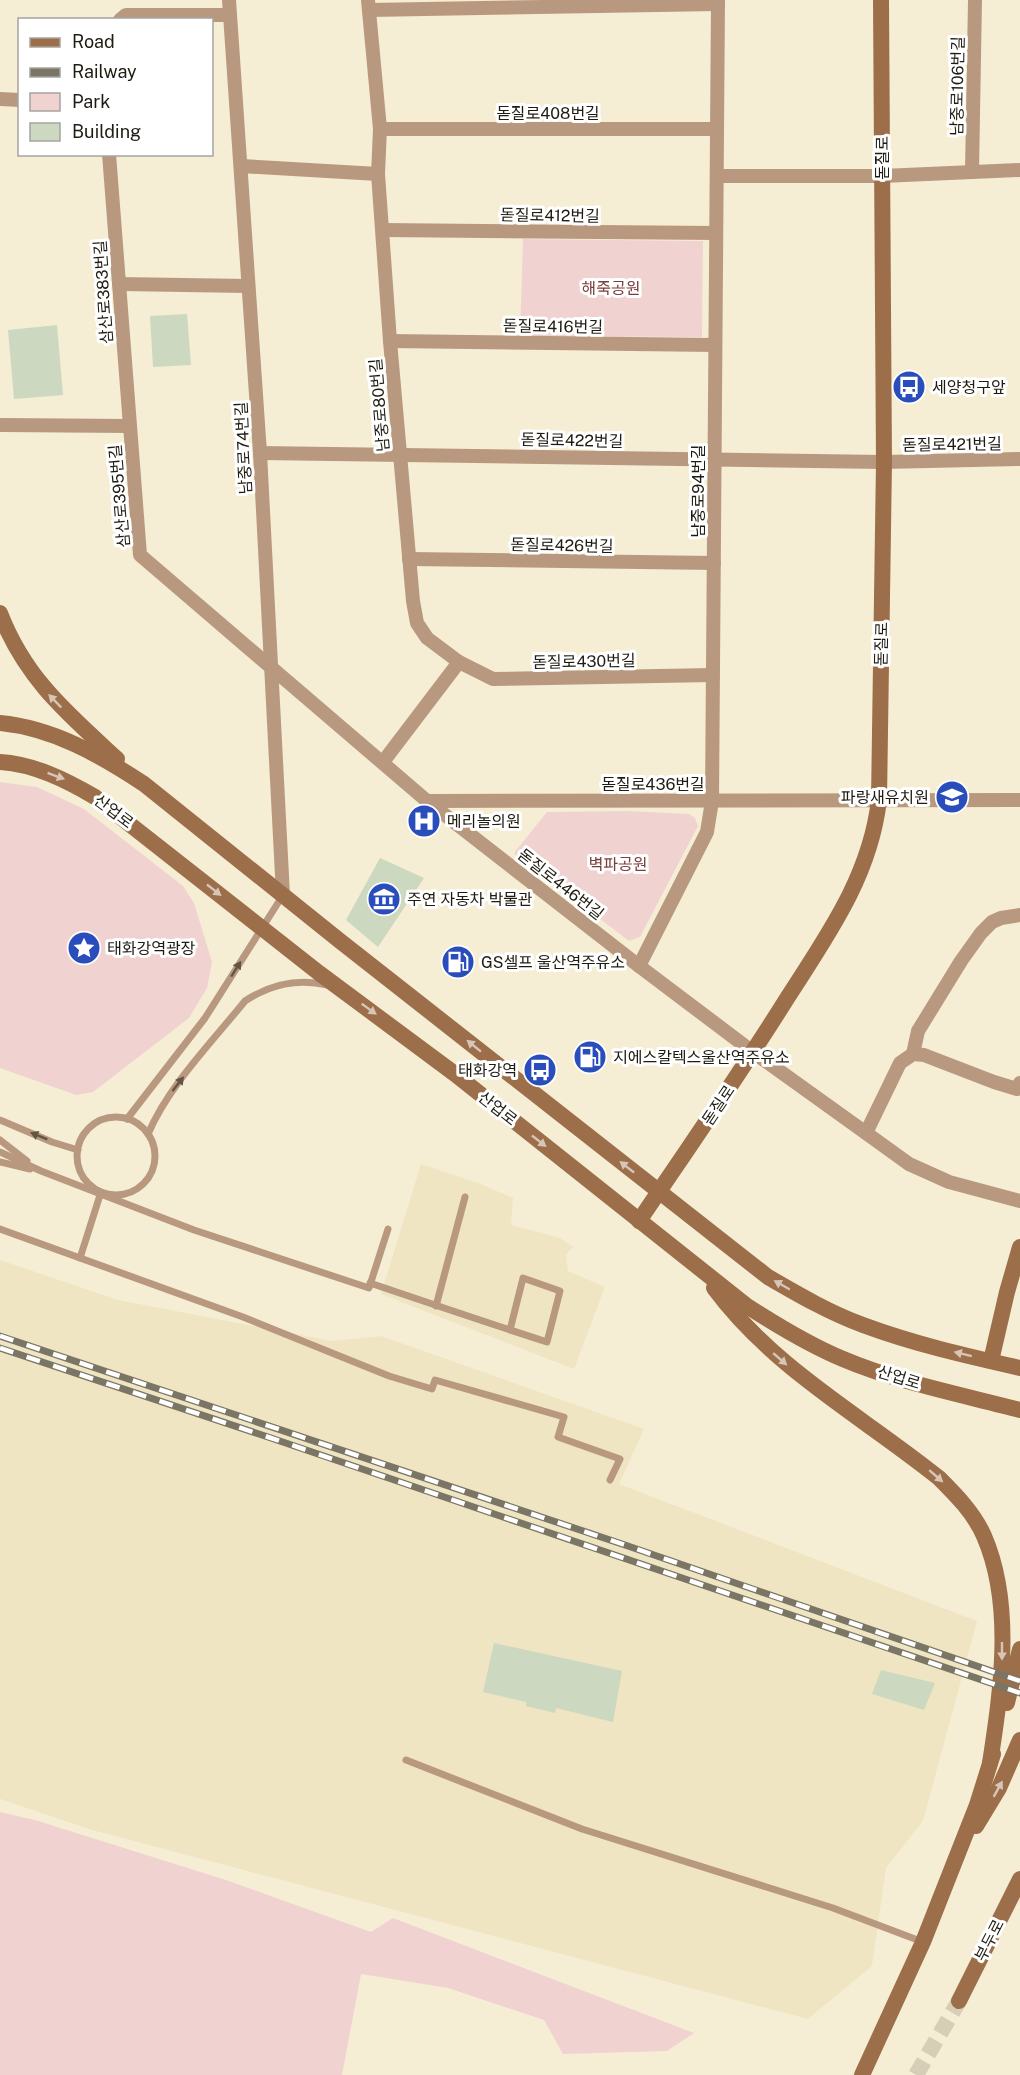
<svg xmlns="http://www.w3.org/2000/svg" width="1020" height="2075" viewBox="0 0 1020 2075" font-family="'Public Sans','Noto Sans KR',sans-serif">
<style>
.built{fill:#efe5c3}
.green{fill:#f0d3d0}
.building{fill:#ccd8bf}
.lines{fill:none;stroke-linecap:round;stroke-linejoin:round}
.secondary-tunnel{stroke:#d6ceb7;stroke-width:16;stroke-dasharray:16 8;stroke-linecap:butt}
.service{stroke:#b89980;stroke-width:7}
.minor{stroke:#b89980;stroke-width:14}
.secondary{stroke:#9c6f4a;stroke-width:16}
.rail-casing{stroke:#7a7564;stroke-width:7}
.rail{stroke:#fff;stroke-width:4.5;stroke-dasharray:14;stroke-linecap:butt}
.oneway{fill:#d7c5b7}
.oneway2{fill:#635443}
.labels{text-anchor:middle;stroke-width:6;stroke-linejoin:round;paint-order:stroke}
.street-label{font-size:16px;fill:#1e1b11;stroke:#fff}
.park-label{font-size:16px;fill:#7b403c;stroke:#fff}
.poi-label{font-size:16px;fill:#1e1b11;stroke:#fff;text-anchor:start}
</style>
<rect width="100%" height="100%" fill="#f6eed4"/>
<!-- built -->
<g class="built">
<polygon points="421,1164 478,1183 513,1198 511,1225 560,1238 573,1247 566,1255 568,1271 605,1287 574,1369 381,1294"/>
<polygon points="0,1260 118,1300 332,1341 381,1336 644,1429 619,1484 977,1621 923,1821 886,1868 872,1966 808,2019 92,1830 0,1799"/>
</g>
<!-- green -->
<g class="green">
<polygon points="523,239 703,241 702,337 520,336"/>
<polygon points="0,782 37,787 84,809 183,886 194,903 212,962 207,988 189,1018 93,1092 76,1095 0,1068"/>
<polygon points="629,811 689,814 695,818 698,826 640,937 629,941 514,853 547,812"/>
<polygon points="0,1812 35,1820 226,1880 371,1932 393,1918 694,2033 667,2051 563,2054 544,2020 448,1988 361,1974 342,2075 0,2075"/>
</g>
<!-- building -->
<g class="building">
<polygon points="187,314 191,365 153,367 150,316"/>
<polygon points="57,325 63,395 14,399 8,330"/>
<polygon points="380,858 424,878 378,947 346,920"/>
<polygon points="494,1643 622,1671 613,1722 556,1708 555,1713 526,1706 526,1702 483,1692"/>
<polygon points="881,1670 935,1683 924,1710 872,1694"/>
</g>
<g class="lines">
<!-- secondary-tunnel -->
<polyline class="secondary-tunnel" points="916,2075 959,2001"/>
<!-- service -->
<g class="service">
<circle cx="116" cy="1156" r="39"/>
<polyline points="127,1119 205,1018 283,895"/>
<polyline points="0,1120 52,1142 78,1150"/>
<path d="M148 1134C169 1085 212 1042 245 1001 271 984 297 978 328 985"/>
<polyline points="0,1140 27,1161"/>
<polyline points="0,1152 41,1171 194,1230 369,1288 388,1229"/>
<polyline points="0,1162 30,1169"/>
<polyline points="0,1229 243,1317 389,1376 432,1389 435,1380 564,1417 558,1437 620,1459 610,1480"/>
<polyline points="80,1258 101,1192"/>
<path d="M370 1283C429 1303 488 1323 547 1342L560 1291 523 1278 510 1330"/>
<polyline points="436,1306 465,1197"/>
<polyline points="406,1760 582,1829 833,1908 923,1942"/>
</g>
<!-- minor -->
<g class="minor">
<polyline points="229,0 260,453 283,895"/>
<polyline points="368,0 380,129 378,174 390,341 413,601 417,623 427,638 459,662 493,679 713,675"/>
<polyline points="369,10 718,4"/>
<polyline points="120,20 126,15 230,15"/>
<polyline points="0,99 20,100"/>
<polyline points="380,129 717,129"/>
<polyline points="109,154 140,555 427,801 639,966 753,1052 866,1133 900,1063 913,1054 924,1055 994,1082 1017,1089 1020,1083"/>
<polyline points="241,166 378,174"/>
<polyline points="972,172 975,0"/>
<polyline points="717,176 882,176 1020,170"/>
<polyline points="383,230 716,233"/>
<polyline points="119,284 248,286"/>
<polyline points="390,341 715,345"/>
<polyline points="0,425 129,426"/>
<polyline points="260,453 884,462 1020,459"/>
<polyline points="409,559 714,563"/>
<polyline points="383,762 459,662"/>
<polyline points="427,801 1020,800"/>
<polyline points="639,966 707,832 712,801 718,0"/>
<polyline points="913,1054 918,1031 961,961 981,933 992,922 1001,918 1020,915"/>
<polyline points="866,1133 909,1164 949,1182 1020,1201"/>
</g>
<!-- secondary -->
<g class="secondary">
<path d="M0 613C25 678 67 713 117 759"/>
<path d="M0 723C53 728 100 755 144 784L340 941 768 1277C799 1295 830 1313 863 1325 914 1344 967 1356 1020 1368"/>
<path d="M0 762C34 764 66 780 95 797L319 973 455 1074 747 1306C778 1326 809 1345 843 1359 897 1382 963 1395 1020 1410"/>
<path d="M639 1221C689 1147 739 1075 786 1000 827 936 870 877 879 800L884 462 881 0"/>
<path d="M714 1288C774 1369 862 1416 939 1478 956 1495 974 1513 984 1536 1014 1605 1001 1691 990 1763"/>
<polyline points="991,1361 1007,1292 1020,1247"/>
<polyline points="1007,1703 1020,1649"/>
<polyline points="976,1826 999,1788 1020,1740"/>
<polyline points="959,2001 1020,1879"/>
<polyline points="862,2075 923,1942 977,1805 993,1754"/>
</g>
<!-- rail casing -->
<g class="rail-casing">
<g id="rail">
<polyline points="0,1336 625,1545 1020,1681"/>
<polyline points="0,1348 271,1438 1020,1693"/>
</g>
</g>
<!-- rail -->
<use href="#rail" class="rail"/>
</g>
<!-- one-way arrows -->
<defs><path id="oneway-solid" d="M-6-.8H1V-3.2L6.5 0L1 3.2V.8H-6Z" transform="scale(1.5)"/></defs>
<g class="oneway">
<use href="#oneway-solid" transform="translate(55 701) rotate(-134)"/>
<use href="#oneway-solid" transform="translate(56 776) rotate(20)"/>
<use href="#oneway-solid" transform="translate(214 890) rotate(38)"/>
<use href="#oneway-solid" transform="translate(369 1009) rotate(36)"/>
<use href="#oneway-solid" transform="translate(474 1046) rotate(-141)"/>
<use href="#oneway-solid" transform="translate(539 1141) rotate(38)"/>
<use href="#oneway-solid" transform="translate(627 1167) rotate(-142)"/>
<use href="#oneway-solid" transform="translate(782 1285) rotate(-150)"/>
<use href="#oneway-solid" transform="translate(963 1354) rotate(-166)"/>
<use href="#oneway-solid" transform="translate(780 1359) rotate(41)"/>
<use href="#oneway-solid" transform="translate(936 1476) rotate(41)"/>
<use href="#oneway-solid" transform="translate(1002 1651) rotate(90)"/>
<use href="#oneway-solid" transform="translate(998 1789) rotate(-61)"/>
</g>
<g class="oneway2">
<use href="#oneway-solid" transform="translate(236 969) rotate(-58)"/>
<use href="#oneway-solid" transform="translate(178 1084) rotate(-52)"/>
<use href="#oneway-solid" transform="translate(39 1136) rotate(-158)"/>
</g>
<!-- icons -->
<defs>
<g id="bus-disc" transform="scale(1.725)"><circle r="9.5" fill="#2a4dbc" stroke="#fff"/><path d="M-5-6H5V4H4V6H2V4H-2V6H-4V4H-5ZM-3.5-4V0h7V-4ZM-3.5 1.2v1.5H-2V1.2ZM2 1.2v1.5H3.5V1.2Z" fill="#fff"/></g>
<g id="school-disc" transform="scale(1.725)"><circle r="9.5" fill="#2a4dbc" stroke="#fff"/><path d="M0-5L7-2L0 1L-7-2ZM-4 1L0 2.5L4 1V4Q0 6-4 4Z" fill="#fff"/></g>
<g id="hospital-disc" transform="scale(1.725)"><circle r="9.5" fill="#2a4dbc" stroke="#fff"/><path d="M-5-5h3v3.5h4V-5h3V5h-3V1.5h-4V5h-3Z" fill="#fff"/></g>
<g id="museum-disc" transform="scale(1.725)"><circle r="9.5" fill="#2a4dbc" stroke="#fff"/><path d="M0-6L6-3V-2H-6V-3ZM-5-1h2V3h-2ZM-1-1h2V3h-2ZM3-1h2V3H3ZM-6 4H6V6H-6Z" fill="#fff"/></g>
<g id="sight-disc" transform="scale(1.725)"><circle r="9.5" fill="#2a4dbc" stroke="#fff"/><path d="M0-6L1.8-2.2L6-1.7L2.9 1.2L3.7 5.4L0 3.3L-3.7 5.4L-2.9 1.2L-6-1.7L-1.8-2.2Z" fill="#fff"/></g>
<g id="fuel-disc" transform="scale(1.725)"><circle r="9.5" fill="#2a4dbc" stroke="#fff"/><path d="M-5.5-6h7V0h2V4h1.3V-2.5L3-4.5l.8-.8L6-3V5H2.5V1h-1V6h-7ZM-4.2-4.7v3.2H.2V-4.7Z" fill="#fff"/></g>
</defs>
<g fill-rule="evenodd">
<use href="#bus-disc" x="909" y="387"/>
<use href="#school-disc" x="952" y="797"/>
<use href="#hospital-disc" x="424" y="821"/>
<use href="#museum-disc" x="384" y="899"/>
<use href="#sight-disc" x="84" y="948"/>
<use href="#fuel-disc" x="458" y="962"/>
<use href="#fuel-disc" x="590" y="1057"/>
<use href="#bus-disc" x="540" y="1070"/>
</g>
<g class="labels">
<!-- street labels -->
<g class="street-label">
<text transform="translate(957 86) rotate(-89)" y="6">남중로106번길</text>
<text x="548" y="119">돋질로408번길</text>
<text transform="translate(882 158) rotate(-90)" y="6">돋질로</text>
<text transform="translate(550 215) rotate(1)" y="6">돋질로412번길</text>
<text transform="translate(103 292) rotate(-94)" y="6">삼산로383번길</text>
<text transform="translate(553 326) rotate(1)" y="6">돋질로416번길</text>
<text transform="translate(379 405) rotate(-95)" y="6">남중로80번길</text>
<text transform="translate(572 440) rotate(1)" y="6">돋질로422번길</text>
<text transform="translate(952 444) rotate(-1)" y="6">돋질로421번길</text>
<text transform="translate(243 448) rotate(-93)" y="6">남중로74번길</text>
<text transform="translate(698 491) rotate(-90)" y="6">남중로94번길</text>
<text transform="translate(119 496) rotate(-95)" y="6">삼산로395번길</text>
<text transform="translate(562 545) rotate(1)" y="6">돋질로426번길</text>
<text transform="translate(881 644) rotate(-89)" y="6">돋질로</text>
<text transform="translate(584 661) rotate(-1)" y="6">돋질로430번길</text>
<text x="653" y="790">돋질로436번길</text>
<text transform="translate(114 811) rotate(37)" y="6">산업로</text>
<text transform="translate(561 884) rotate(38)" y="6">돋질로446번길</text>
<text transform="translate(718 1105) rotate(-56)" y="6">돋질로</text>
<text transform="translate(498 1108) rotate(38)" y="6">산업로</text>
<text transform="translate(899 1377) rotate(17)" y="6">산업로</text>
<text transform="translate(989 1940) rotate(-63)" y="6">부두로</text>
</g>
<!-- park labels -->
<g class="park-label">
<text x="611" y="294">해죽공원</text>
<text x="618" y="870">벽파공원</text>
</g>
<!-- poi labels -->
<g class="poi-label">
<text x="932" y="393">세양청구앞</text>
<text x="929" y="803" text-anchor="end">파랑새유치원</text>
<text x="447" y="827">메리놀의원</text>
<text x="407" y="905">주연 자동차 박물관</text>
<text x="107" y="954">태화강역광장</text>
<text x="481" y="968">GS셀프 울산역주유소</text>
<text x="613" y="1063">지에스칼텍스울산역주유소</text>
<text x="517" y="1076" text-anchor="end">태화강역</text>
</g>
</g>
<!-- legend -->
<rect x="18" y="18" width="195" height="138" fill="#ffffff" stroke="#a5a4a0" stroke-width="1.5"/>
<rect x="30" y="38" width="30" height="9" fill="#9c6f4a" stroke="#a5a4a0" stroke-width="1.5"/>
<text x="72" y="48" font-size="18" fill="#1e1b11">Road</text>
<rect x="30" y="68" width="30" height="9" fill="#7a7564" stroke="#a5a4a0" stroke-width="1.5"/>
<text x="72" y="78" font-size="18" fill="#1e1b11">Railway</text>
<rect x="30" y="93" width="30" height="18" fill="#f0d3d0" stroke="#a5a4a0" stroke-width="1.5"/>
<text x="72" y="108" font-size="18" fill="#1e1b11">Park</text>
<rect x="30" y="123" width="30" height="18" fill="#ccd8bf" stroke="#a5a4a0" stroke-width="1.5"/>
<text x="72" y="138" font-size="18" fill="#1e1b11">Building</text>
</svg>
